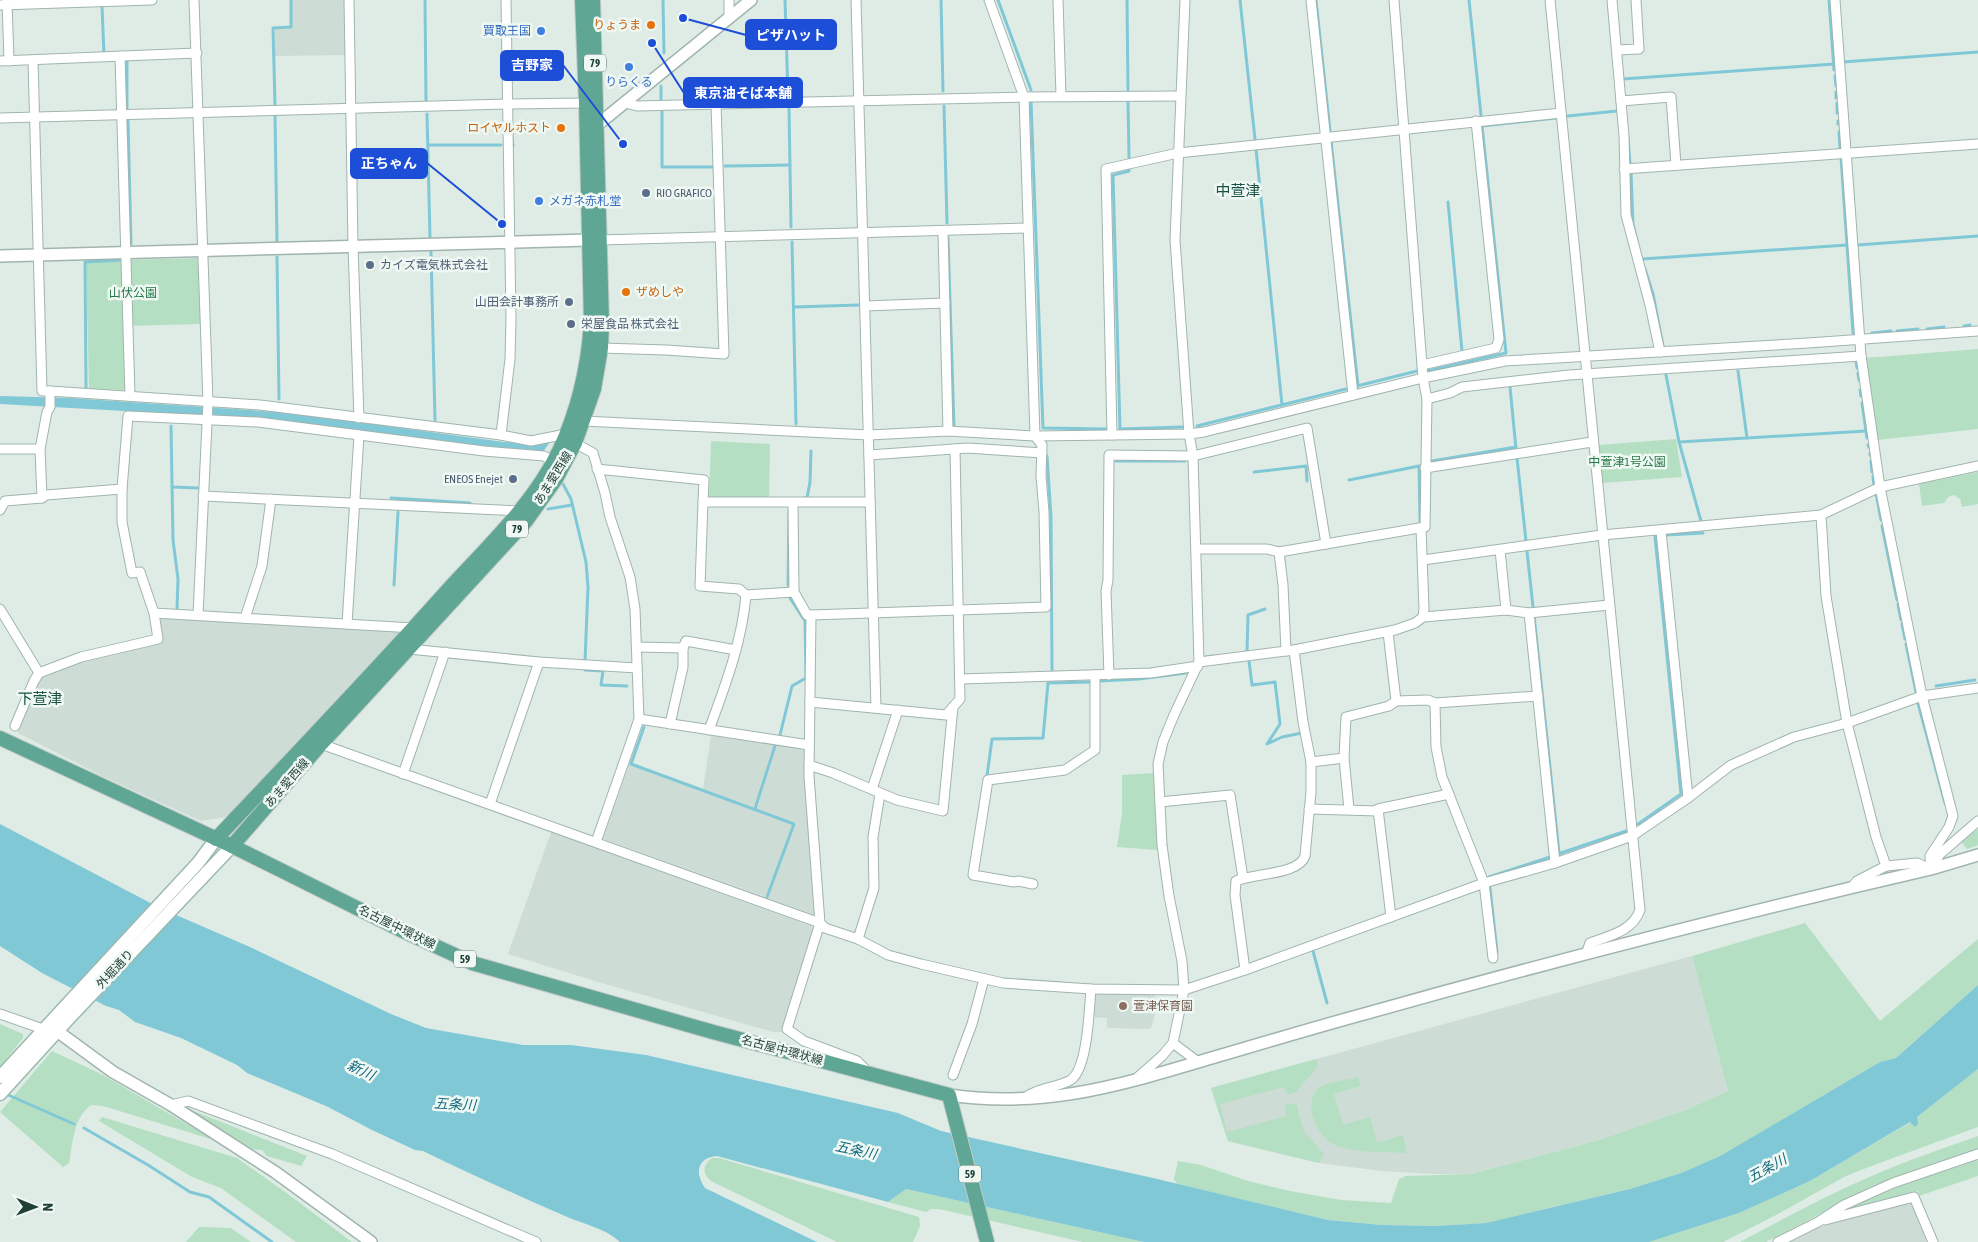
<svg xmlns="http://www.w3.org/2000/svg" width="1978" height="1242" viewBox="0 0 1978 1242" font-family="'Asap Condensed','Noto Sans JP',sans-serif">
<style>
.built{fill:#cddcd5}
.green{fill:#b5dfc2}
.water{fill:#81c8d7}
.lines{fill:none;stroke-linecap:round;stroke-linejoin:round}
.stream{stroke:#81c8d7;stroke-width:3}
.minor-casing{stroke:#a1b4ae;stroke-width:11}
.tertiary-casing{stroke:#a1b4ae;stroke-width:14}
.secondary-casing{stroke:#9cb9af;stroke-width:15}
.primary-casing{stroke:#c0c9c7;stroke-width:16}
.minor{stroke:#fff;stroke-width:9}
.tertiary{stroke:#fff;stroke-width:11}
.secondary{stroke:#fff;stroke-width:12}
.primary{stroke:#5fa695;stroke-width:14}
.food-dot{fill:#e8710a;stroke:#f0f8f4;stroke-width:2}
.shop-dot{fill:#3f7fe0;stroke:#f0f8f4;stroke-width:2}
.service-dot{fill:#5c6f8a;stroke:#f0f8f4;stroke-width:2}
.education-dot{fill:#8d6e63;stroke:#f0f8f4;stroke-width:2}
.labels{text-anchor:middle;stroke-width:5;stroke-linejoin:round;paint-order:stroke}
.shield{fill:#f0f8f4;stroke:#5d766f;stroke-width:1}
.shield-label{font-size:11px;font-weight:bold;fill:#1e3e36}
.food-label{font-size:12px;fill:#c56008;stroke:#f0f8f4;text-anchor:end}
.shop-label{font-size:12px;fill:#366cbe;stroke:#f0f8f4;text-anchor:end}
.service-label{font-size:12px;fill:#4e5e75;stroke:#f0f8f4;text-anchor:start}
.park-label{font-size:12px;fill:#257847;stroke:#f0f8f4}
.street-label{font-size:12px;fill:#1e3e36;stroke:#f0f8f4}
.education-label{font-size:12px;fill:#785e54;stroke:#f0f8f4;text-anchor:start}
.water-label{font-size:14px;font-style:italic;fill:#136a7f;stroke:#f0f8f4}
.quarter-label{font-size:15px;fill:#195145;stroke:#f0f8f4}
.leader{fill:none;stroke:#1d4ed8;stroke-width:2}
.callout-dot{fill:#1d4ed8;stroke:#f0f8f4;stroke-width:2}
.callout{fill:#1d4ed8;stroke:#1d4ed8;stroke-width:2}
.callout-label{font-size:14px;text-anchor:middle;font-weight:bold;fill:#fff}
</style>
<rect width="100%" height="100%" fill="#dfece6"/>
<!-- built -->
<g class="built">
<polygon points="292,0 344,0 345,55 275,56 275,29 292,28"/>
<polygon points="158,617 404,630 355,683 352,683 341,695 341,697 232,816 201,821 104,777 18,733 18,724 22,724 23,722 22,717 37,680 44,674 83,658 161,641"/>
<polygon points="711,735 774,745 755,808 703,789"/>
<polygon points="777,745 805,750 805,777 815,915 768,898 796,823 757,809"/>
<polygon points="629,765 793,824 766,897 603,839"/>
<polygon points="551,832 811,926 815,932 783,1032 773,1032 598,982 508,954"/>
<polygon points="1692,956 1728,1091 1688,1109 1599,1140 1471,1174 1433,1174 1382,1171 1319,1163 1228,1141 1211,1088"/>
<polygon points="1095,993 1155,993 1155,1015 1151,1028 1149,1029 1107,1028 1107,1018 1090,1017"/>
<polygon points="1906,1202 1915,1207 1929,1242 1790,1242 1837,1219"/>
</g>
<!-- green -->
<g class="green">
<polygon points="199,258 201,324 124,326 125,390 89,389 86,261"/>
<polygon points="1978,349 1978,429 1877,440 1865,358"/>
<polygon points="1676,439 1682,477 1602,483 1599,445"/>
<polygon points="711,441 770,444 769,500 709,500"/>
<polygon points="1978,472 1978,504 1962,507 1960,499 1954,495 1948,497 1944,503 1922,506 1919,484"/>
<polygon points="1153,773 1157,850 1117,847 1122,814 1122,775"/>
<polygon points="1978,829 1978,845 1967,849 1961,841"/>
<polygon points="1805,923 1880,1021 1978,939 1978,985 1896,1058 1880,1062 1720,1156 1681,1173 1630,1189 1486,1223 1435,1226 1382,1225 1328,1220 1177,1184 1174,1179 1178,1161 1201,1165 1248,1181 1290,1191 1341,1200 1391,1203 1399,1179 1406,1176 1471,1174 1599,1140 1688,1109 1728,1091 1692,956"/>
<polygon points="0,1024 23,1034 23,1038 0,1067"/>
<path d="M52 1051 103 1075 214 1140 103 1106 91 1105C73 1118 73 1143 69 1163L63 1167 0 1112Z"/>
<polygon points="1316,1059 1318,1066 1296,1092 1287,1095 1284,1087 1220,1104 1227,1132 1287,1116 1285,1105 1296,1103 1304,1132 1324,1154 1319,1163 1228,1141 1211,1088"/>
<polygon points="1978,1069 1978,1127 1874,1165 1846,1176 1776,1215 1723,1242 1649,1242 1739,1213 1810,1181 1911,1122 1915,1126 1917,1117"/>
<path d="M1358 1077 1360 1086 1334 1094 1343 1125 1370 1117 1377 1143 1403 1135 1407 1153C1388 1152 1351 1153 1335 1145 1316 1136 1299 1097 1324 1085 1334 1081 1348 1080 1358 1077Z"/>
<polygon points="189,1109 307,1156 301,1166 267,1156 262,1150 247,1149"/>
<polygon points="102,1117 237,1158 288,1194 352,1242 296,1242 221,1188 192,1177 99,1121"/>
<path d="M1978 1136V1149L1895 1177 1847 1200 1766 1242H1740C1782 1220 1823 1197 1867 1178 1903 1162 1941 1149 1978 1136Z"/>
<path d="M712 1158H719L919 1217 920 1226 913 1242H837L711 1181C702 1174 702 1165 712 1158Z"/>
<polygon points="1978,1158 1978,1176 1919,1196 1918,1191 1844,1210 1904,1184"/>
<polygon points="906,1189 1144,1242 1083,1242 939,1209 931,1209 926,1212 888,1202"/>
<polygon points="199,1227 231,1228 251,1242 186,1242"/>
</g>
<!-- water -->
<g class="water">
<polygon points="0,396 70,398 291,413 504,442 537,444 550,442 543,452 530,452 213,416 0,404"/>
<path d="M0 824 160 908 250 947 391 1014 426 1028 523 1045H571L646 1055 898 1113 941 1131 1153 1178 1328 1220 1382 1225 1435 1226 1486 1223 1630 1189 1681 1173 1720 1156 1880 1062 1896 1058 1978 985V1069L1917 1117 1918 1124 1915 1127 1910 1122 1810 1181 1739 1213 1649 1242H1144L906 1189 888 1202 717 1156C696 1158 695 1174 705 1188L817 1242H620C607 1229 583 1224 565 1216 517 1195 470 1174 423 1151L415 1150 372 1130 326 1106 247 1073 237 1065 181 1038 135 1022 119 1010 106 1006 42 973 0 946Z"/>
</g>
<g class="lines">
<!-- stream -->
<g class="stream">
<polyline points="425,0 426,101"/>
<polyline points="663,0 664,53"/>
<polyline points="785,0 788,95"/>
<polyline points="941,0 943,91"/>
<polyline points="998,0 1031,90"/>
<polyline points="1127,0 1128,90"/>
<polyline points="1240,0 1255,139"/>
<polyline points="1316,0 1330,131"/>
<polyline points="1469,0 1481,115"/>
<polyline points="1829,0 1834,70"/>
<polyline points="102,6 104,55"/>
<polyline points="127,60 127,108"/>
<polyline points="1843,62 1978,52"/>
<polyline points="1835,76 1836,86"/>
<polyline points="1623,79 1834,64"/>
<polyline points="1836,92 1836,98"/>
<polyline points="661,99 661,86"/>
<polyline points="1031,101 1043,428 1106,429"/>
<polyline points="1128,101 1129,158"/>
<polyline points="1837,103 1837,113"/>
<polyline points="275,105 273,28 291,27 291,0"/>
<polyline points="944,106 947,223"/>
<polyline points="789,108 791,227"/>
<polyline points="662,111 662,167 713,167"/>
<polyline points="427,114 430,238"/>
<polyline points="275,115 277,242"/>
<polyline points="1568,116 1617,111"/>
<polyline points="128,121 131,244"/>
<polyline points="1838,121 1838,124"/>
<polyline points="1839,132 1840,148"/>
<polyline points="512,136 513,146"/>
<polyline points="1628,137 1630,164"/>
<polyline points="1331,141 1358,386"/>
<polyline points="429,145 501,145"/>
<polyline points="1256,149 1282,405"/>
<polyline points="1839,157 1841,157 1853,333"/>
<polyline points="725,166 790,165"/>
<polyline points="1631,171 1633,224 1637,241"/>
<polyline points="1448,202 1462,351"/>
<polyline points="948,238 954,426"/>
<polyline points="792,242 796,424"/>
<polyline points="1858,245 1978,236"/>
<polyline points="431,252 435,420"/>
<polyline points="277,257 279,399"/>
<polyline points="1642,259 1847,245"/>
<polyline points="1645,269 1653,294 1663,346"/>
<polyline points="794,307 859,305"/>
<polyline points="1964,326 1970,325"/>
<polyline points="1927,329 1944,327"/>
<polyline points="1897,331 1918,329"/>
<polyline points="1872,333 1891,331"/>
<polyline points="1856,360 1857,368"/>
<polyline points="1427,371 1506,353 1482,126 1556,118"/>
<polyline points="1738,371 1747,438"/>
<polyline points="1858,373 1859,380"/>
<polyline points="1666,375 1679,442 1701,521"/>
<polyline points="1357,386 1417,371"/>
<polyline points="1510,387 1516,449"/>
<polyline points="86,388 85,262 121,260"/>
<polyline points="1860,390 1861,396"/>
<polyline points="1862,403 1867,438"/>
<polyline points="171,426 173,540 178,579 177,610"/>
<polyline points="1197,426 1346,389"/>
<polyline points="1120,429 1113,175 1129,171 1129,169"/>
<polyline points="1120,429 1182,427"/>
<polyline points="1679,442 1866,431"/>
<polyline points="1868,445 1869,447"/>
<polyline points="1870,453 1870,455"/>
<polyline points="1047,456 1051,517 1052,670"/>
<polyline points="1517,458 1526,541"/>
<polyline points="1116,461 1185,461"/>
<polyline points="1432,461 1516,447"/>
<polyline points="1871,461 1872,472"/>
<polyline points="1254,472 1306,466 1307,481"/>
<polyline points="1873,476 1874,486"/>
<polyline points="1349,480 1419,466 1420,522"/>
<polyline points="563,484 571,499 586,562 588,587 585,661"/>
<polyline points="172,487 198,488"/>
<polyline points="1876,493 1881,520"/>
<polyline points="391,498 470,503"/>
<polyline points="804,498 807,498 810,482 811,451"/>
<polyline points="548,509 572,505"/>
<polyline points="1882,526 1897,600"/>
<polyline points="1667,535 1703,533"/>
<polyline points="1527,551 1533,607"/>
<polyline points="394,585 398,512"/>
<polyline points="788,585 789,512"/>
<polyline points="1898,604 1901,620"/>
<polyline points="1534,615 1559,853"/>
<polyline points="1902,624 1905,639"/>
<polyline points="1906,644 1916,692"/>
<polyline points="1247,653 1248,615 1265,609"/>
<polyline points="1206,657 1214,656"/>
<polyline points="1249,661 1252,685 1275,682 1280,724 1267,744 1282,737 1302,733"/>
<polyline points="585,670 603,671 601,685 627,686"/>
<polyline points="1100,681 1139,679 1186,673"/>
<polyline points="1936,686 1975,680"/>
<polyline points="1918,703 1945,803"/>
<polyline points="644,727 631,764 794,824 767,897"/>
<polyline points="780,735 792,686 806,678 805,621 790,598"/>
<polyline points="987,776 992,739 1043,738 1048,683 1090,682"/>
<polyline points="755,809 775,746"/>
<polyline points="1638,824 1681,794 1655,537 1657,537"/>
<polyline points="1558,854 1626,831"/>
<polyline points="1489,877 1550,857"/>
<polyline points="1490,888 1497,952"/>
<polyline points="1313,951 1327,1003"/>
<polyline points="6,1094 74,1124"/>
<polyline points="84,1128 148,1165 190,1192 209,1197 272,1242"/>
</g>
<!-- minor casing -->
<g class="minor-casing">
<g id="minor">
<polyline points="194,0 208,402 198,615"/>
<polyline points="349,0 353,246 359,418"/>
<polyline points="729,0 729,18"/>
<polyline points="856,0 876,708"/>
<polyline points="1058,0 1061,96"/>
<polyline points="1311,0 1353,395"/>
<path d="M1550 0 1640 910C1633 931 1609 936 1590 943L1586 954"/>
<polyline points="1612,0 1624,136 1626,215 1650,305 1660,352"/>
<polyline points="1835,0 1861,356 1880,487 1922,696 1953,816 1949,827 1930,856 1931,869"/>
<polyline points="7,1 9,61"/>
<polyline points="0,5 152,0"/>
<polyline points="1617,50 1639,49 1636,0"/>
<polyline points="120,56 130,396"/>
<polyline points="33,60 42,391 50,391 50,407 47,412 40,449 42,498"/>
<polyline points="0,61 197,53"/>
<polyline points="1621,101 1671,97 1676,165"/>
<polyline points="625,103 637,106 1024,97 1180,96"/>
<polyline points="0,118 507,104 586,103"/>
<polyline points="1624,169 1978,144"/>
<polyline points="943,231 948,431"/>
<polyline points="600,240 1028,228"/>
<polyline points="865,306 945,303"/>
<polyline points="601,348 666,350 724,354 716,104"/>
<polyline points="1422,365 1496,348 1499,339 1476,121"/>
<polyline points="50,391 260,405 501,435 510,359 511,319 506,0"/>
<polyline points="1427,399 1450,393 1462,387 1569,375 1861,356"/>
<polyline points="583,421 869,435 948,431 1035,436 1189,434 1204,432 1423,378 1505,361 1808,343 1978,331"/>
<polyline points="501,435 531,441 566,434"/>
<polyline points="1112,435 1106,169 1178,153 1561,113"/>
<polyline points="575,443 593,453 605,493 610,517 630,577 635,609 639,719 596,842"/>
<polyline points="0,449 40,449"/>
<polyline points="869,455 968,448 1042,453"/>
<polyline points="1425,468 1592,442"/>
<polyline points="597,469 704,480 703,502 870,502"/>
<polyline points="203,496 520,511"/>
<polyline points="703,502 700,586 739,589 746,595 794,592"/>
<polyline points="793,504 794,592 807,615 811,615"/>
<polyline points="0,510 5,501 42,498 46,495 122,489"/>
<polyline points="1821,515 1826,596 1847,723 1876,837 1886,866 1857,881 1851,888"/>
<polyline points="1661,531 1688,798"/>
<polyline points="1197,549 1267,549 1279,552 1425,527 1427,399 1423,378 1394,0"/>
<polyline points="1500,550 1506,610 1529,613"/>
<polyline points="1279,552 1283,585 1286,651"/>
<polyline points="1423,560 1602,535 1821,515 1880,487 1978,466"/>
<polyline points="0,609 39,673"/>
<polyline points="154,613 414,628"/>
<polyline points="1423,617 1506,610"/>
<polyline points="245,618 262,566 271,499"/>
<polyline points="347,624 359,435"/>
<polyline points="637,647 683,648 686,641 736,650"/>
<polyline points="409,649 539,662 637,668"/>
<polyline points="1199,662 1294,650 1395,630 1415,623 1423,617 1424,609 1421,528"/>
<polyline points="1109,675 1106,591 1108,580 1109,455 1193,456 1307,428 1326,544"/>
<polyline points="960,679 1151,673 1198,666"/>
<polyline points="1396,701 1428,700 1435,703"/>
<polyline points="810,702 946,715 960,699 955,449"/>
<polyline points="639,719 809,745"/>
<polyline points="670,724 683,667 683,648"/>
<polyline points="15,726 34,681 39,673 81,657 158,639 154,613 140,572 132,573 122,522 122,489 128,416 258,422 484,451 544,456 553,461"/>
<path d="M709 730C725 686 742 642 746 595"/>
<polyline points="321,744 820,923 825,928 858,939 888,955 921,964 1003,983 1091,989 1184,990 1245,970 1484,883 1555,863 1632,836 1688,798 1731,765 1794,737 1847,723 1922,696 1978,688"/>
<polyline points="1344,758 1349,809"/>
<polyline points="1311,762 1344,758 1346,717 1389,706 1396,701 1388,632"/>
<polyline points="809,765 833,773 897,800 943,811 953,707"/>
<polyline points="403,774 445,652"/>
<polyline points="872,789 898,710"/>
<polyline points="1160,802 1230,795 1243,878"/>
<polyline points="490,804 539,662"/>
<polyline points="1309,809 1378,811"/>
<polyline points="1555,863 1529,613 1609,605"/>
<polyline points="1886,866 1917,863 1931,869"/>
<polyline points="1931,869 1940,854 1978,821"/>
<polyline points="1033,884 1018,881 1014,882 973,875 988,780 1065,770 1095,750 1095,675"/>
<polyline points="1391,917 1378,809 1449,794"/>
<polyline points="858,939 874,888 873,837 880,794"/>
<polyline points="1493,958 1484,883 1442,777 1436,747 1435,703 1538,696"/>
<path d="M1245 970 1235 895 1236 881C1253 873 1299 875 1305 856L1311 792V762L1303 722 1294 650"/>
<polyline points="0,1014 43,1029"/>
<polyline points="1173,1043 1198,1062"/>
<polyline points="867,1071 857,1061 804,1041 787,1029 820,923 809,776 811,615 1046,607 1044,512 1041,476 1042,445 1035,436 1024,97 989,0"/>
<polyline points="953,1075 972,1024 984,979"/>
<polyline points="1137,1078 1162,1056 1173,1043 1184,990 1182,961 1169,896 1162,845 1158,764 1163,742 1174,715 1199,662 1193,456 1189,434 1175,240 1185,0"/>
<path d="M1023 1099C1037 1088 1054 1088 1069 1081 1088 1072 1089 1009 1091 989"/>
<polyline points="171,1105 188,1101 332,1154 536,1242"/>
<polyline points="1825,1220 1914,1197 1933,1242"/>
<polyline points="1778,1242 1818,1222 1844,1205 1893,1183 1978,1154"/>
</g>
</g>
<!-- tertiary casing -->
<g class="tertiary-casing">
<g id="tertiary">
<polyline points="591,130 751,0"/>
<polyline points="0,256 589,240"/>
<polyline points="50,1030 57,1031 113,1072 171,1105 275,1172 371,1242"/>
<path d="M949 1095C1040 1108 1111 1088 1198 1062 1253 1046 1309 1029 1364 1014 1552 961 1741 913 1931 869L1978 855"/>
</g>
</g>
<!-- secondary casing -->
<g class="secondary-casing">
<g id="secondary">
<polyline points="0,1077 198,863 216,839"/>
<polyline points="0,1094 71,1016 232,846"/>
</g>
</g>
<!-- primary casing -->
<g class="primary-casing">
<g id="primary">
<polyline points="0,738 232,846 403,931 472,963 713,1032 949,1095 987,1242"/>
<path d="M216 839C293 757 371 676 446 592 486 548 533 505 559 451 578 411 588 367 591 323L586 103 582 0"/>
<polyline points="232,846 321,744 526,521 556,479 575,443 594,389 601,348 602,323 593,0"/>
</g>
</g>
<!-- minor -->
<use href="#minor" class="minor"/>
<!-- tertiary -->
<use href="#tertiary" class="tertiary"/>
<!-- secondary -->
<use href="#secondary" class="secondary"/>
<!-- primary -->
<use href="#primary" class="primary"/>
</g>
<!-- markers -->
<g class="food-dot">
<circle cx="651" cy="25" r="5"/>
<circle cx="561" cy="128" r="5"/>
<circle cx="626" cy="292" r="5"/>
</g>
<g class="shop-dot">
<circle cx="541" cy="31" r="5"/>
<circle cx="629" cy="67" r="5"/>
<circle cx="539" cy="201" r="5"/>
</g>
<g class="service-dot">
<circle cx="646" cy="193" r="5"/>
<circle cx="370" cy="265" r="5"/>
<circle cx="569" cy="302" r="5"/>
<circle cx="571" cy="324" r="5"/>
<circle cx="513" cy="479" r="5"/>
</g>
<circle class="education-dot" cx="1123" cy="1006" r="5"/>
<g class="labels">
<!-- shield labels -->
<g class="shield">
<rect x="584" y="54.5" width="22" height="17" rx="4"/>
<rect x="506" y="520.5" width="22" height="17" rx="4"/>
<rect x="454" y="950.5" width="22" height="17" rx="4"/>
<rect x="959" y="1165.5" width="22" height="17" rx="4"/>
</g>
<g class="shield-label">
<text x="595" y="67">79</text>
<text x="517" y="533">79</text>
<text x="465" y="963">59</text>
<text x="970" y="1178">59</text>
</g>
<!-- food labels -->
<g class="food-label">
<text x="641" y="29">りょうま</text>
<text x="551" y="132">ロイヤルホスト</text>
<text x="636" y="296" text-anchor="start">ザめしや</text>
</g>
<!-- shop labels -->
<g class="shop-label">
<text x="531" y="35">買取王国</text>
<text x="629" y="86" text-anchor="middle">りらくる</text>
<text x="549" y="205" text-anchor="start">メガネ赤札堂</text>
</g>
<!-- service labels -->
<g class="service-label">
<text x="656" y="197">RIO GRAFICO</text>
<text x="380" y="269">カイズ電気株式会社</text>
<text x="559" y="306" text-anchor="end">山田会計事務所</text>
<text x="581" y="328">栄屋食品 株式会社</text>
<text x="503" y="483" text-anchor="end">ENEOS Enejet</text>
</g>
<!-- park labels -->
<g class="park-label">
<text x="133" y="297">山伏公園</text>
<text x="1627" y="466">中萱津1号公園</text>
</g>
<!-- street labels -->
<g class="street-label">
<text transform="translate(553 478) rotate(-58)" y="4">あま愛西線</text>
<text transform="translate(287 783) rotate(-49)" y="4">あま愛西線</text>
<text transform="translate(397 927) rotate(26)" y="4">名古屋中環状線</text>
<text transform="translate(115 969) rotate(-47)" y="4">外堀通り</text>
<text transform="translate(782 1050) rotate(15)" y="4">名古屋中環状線</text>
</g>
<!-- education labels -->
<g class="education-label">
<text x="1133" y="1010">萱津保育園</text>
</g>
<!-- water labels -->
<g class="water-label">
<text transform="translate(361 1070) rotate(25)" y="5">新川</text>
<text transform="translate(455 1104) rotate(3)" y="5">五条川</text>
<text transform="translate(856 1150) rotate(12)" y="5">五条川</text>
<text transform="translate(1767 1168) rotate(-29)" y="5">五条川</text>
</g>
<!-- quarter labels -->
<g class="quarter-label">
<text x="1238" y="196">中萱津</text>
<text x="40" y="704">下萱津</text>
</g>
</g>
<!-- callouts -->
<path class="leader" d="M683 18L746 35M623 144L563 65M652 43L684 93M502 224L427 163"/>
<g class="callout-dot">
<circle cx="683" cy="18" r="5"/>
<circle cx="623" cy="144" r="5"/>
<circle cx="652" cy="43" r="5"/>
<circle cx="502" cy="224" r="5"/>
</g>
<g class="callout">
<rect x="746" y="20" width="90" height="29" rx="5"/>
<rect x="501" y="51" width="62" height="29" rx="5"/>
<rect x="684" y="78" width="118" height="29" rx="5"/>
<rect x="351" y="149" width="76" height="29" rx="5"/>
</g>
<g class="callout-label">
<text x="791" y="40">ピザハット</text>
<text x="532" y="70">吉野家</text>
<text x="743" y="98">東京油そば本舗</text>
<text x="389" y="168">正ちゃん</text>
</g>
<!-- north arrow -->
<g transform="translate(35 1207) rotate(91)" stroke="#f0f8f4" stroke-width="4" paint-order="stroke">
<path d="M0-4L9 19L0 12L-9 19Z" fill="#1e3e36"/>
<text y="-8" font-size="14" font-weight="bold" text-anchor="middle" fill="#1e3e36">N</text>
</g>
</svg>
